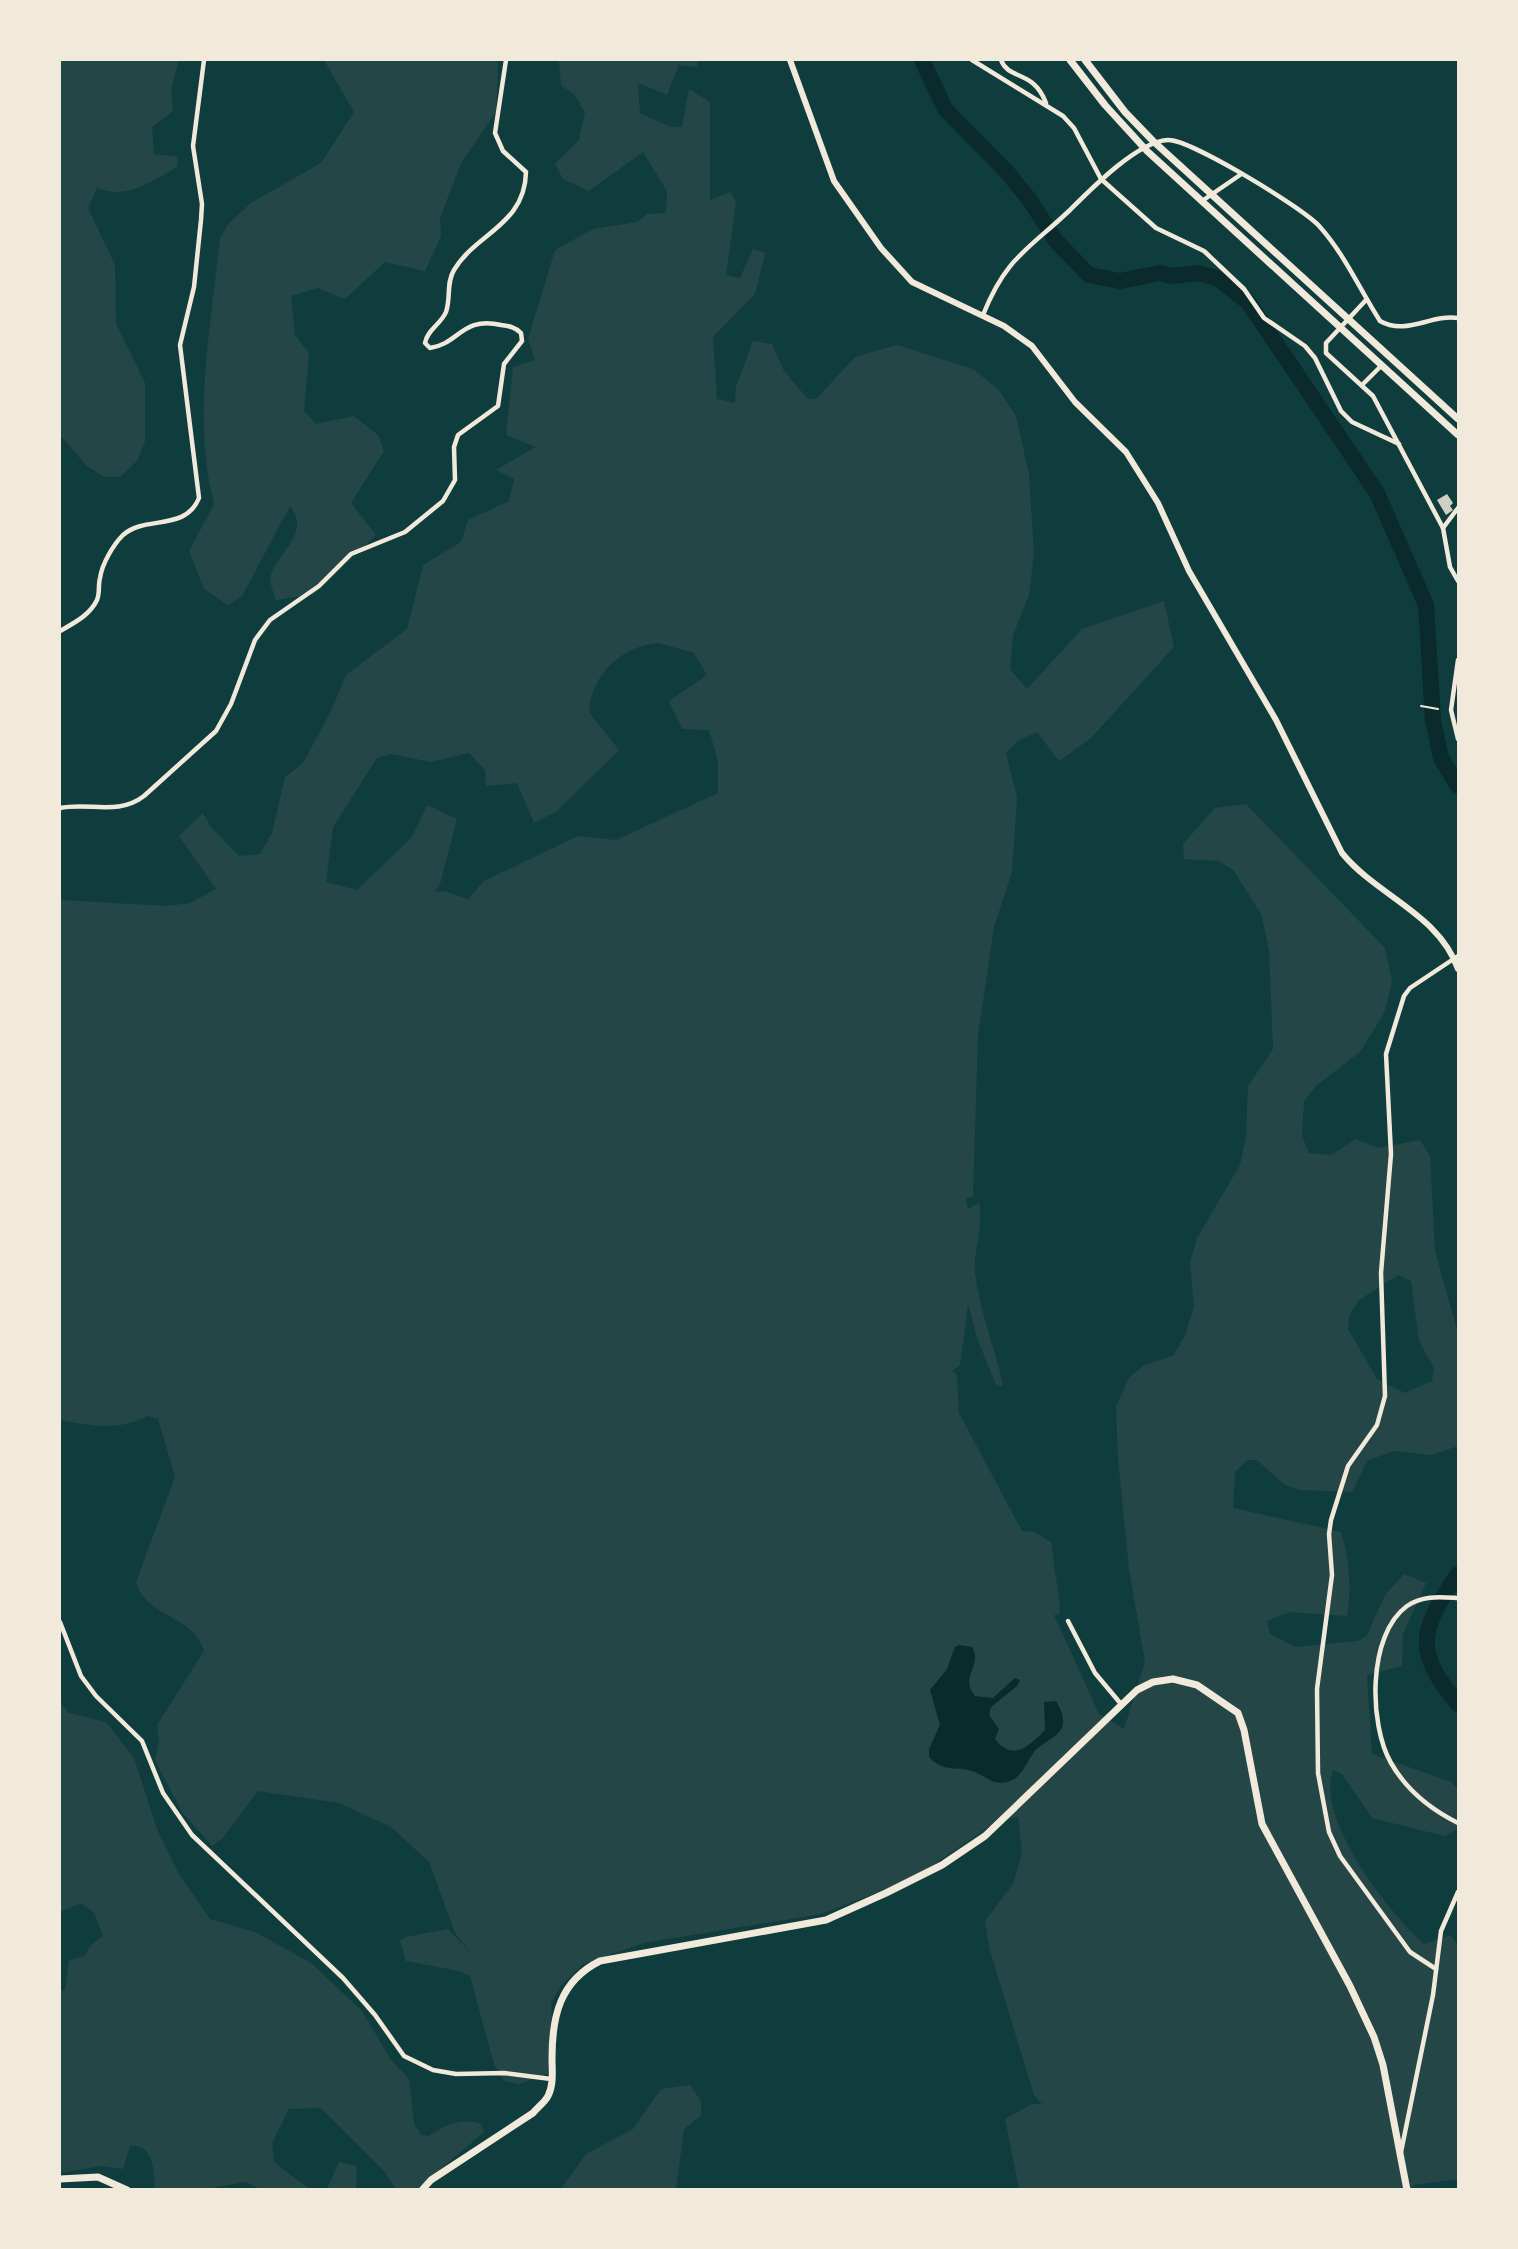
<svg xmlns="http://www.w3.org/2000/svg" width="1518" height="2249" viewBox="0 0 1518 2249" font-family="'Exo 2',sans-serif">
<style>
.green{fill:#244646;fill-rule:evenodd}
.water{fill:#0a2a2b}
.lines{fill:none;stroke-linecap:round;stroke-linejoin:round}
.river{stroke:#0a2a2b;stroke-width:16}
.building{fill:#cfcfc3}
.path{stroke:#f1e9da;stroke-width:2}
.minor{stroke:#f1e9da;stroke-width:4.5}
.tertiary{stroke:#f1e9da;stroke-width:6}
.primary{stroke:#f1e9da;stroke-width:7}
</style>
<rect width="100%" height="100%" fill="#0f3d3e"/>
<!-- green -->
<g class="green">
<path d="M60 60H179L171 89 173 111 152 127 154 154 178 157 177 167C150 182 128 200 97 188L88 208 115 265 116 324 145 383V441L137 461 120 477H104L86 465 60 435Z"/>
<path d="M324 60H498L496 112 461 163 440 218 441 236 425 271 385 262 345 299 318 288 291 296 295 335 309 353 304 411 316 424 354 416 378 435 384 451 351 503 376 535 314 594 276 600C273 591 268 581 272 572 280 551 311 532 290 506L242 596 228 605 204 589 189 551 214 504C192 418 211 326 220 239L228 224 251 203 321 163 354 112Z"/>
<path d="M559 60H698L697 67 679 65 667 95 638 83 640 113 671 127H682L689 89 710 102V200L730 192 736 202 726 275 740 278 753 249 765 253 755 294 713 337 717 399 735 403 736 387 753 341 772 344 784 371 808 399H816L855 357 897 345 973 369 999 390 1016 416 1029 474 1034 553 1029 595 1013 635 1010 669 1027 689 1082 629 1164 601 1174 647 1091 738 1059 761 1037 732 1019 740 1006 753 1017 797 1012 872 994 927 978 1035 973 1196 966 1199 968 1209 979 1203C984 1227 973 1249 975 1273 980 1311 994 1347 1003 1384L1001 1387 996 1385 977 1338 968 1304 960 1365 952 1371 957 1375 959 1413 1022 1531 1035 1532 1051 1542 1060 1607 1059 1614 1054 1615 1099 1714 1124 1729 1145 1662 1129 1569 1118 1459 1116 1406 1129 1378 1143 1366 1174 1355 1185 1335 1194 1307 1190 1262 1197 1238 1240 1165 1246 1137 1248 1086 1273 1049 1269 949 1261 914 1234 871 1219 861 1184 859 1183 844 1215 808 1246 804 1385 948 1392 981 1385 1011 1361 1051 1316 1086 1304 1101 1302 1136 1309 1153 1331 1155 1356 1139 1378 1148 1420 1140 1430 1156 1435 1251 1458 1333V1446L1431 1455 1393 1451 1367 1461 1352 1492 1300 1490 1285 1485 1257 1460H1247L1235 1472 1233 1508 1341 1532C1349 1557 1352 1589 1347 1616L1290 1612 1267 1621 1270 1634 1295 1647 1358 1641 1367 1635 1385 1595 1404 1574 1426 1583 1403 1634 1402 1666 1367 1675 1372 1754 1451 1782 1458 1790V1829L1444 1836 1372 1818 1342 1774 1333 1770C1315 1819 1389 1912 1424 1944L1451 1935 1458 1945V2179L1414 2185 1410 2190 1019 2189 1005 2119 1032 2104H1042L1034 2095 990 1951 985 1921 1013 1884 1022 1854 1018 1817 996 1822 911 1880 821 1914 644 1943 583 1964 561 1986 551 2003 553 2050 547 2074 519 2084 504 2081 494 2064 470 1976 459 1971 406 1961 400 1941 406 1937 448 1929 472 1954 455 1933 429 1862 391 1827 339 1803 258 1791 222 1839 212 1846 182 1812 155 1760 159 1740 157 1725 204 1651C195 1616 144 1616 136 1582L175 1477 158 1419 148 1416C118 1431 92 1426 60 1420V900L167 906 190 903 216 889 179 836 203 813 210 826 239 856 260 854 272 833 285 777 303 763 331 711 346 675 407 629 423 565 461 542 468 520 509 501 514 479 496 470 536 447 506 435 513 367 535 360 528 339 555 250 593 229 637 222 647 214 666 213 667 191 643 152 589 191 563 179 555 164 579 140 585 113 575 95 561 85ZM659 643 694 653 707 675 669 701 682 729 709 730 718 761V793L616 840 578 836 484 881 468 899 444 891 435 892 440 884 457 819 427 805 412 837 357 890 326 882 333 827 377 758 391 754 431 762 469 753 485 770 486 786 517 783 534 823 557 811 619 750 589 712C591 675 622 645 659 643ZM1398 1275 1411 1281 1419 1341 1434 1368 1432 1381 1405 1393 1377 1379 1348 1329 1349 1316 1359 1300Z"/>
<path d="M60 1702 69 1713 106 1722 134 1758 157 1829 179 1874 210 1919 255 1932 311 1963 362 2011 391 2060 409 2079 414 2124 421 2135 429 2136C445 2125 461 2117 481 2124L484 2132 417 2189H399L394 2186 384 2171 321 2108 289 2109 272 2143 274 2162 309 2189H260L245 2182 205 2189H155C154 2172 154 2143 130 2146L123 2169 102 2166 60 2173V1991L65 1990 69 1961 85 1955 90 1946 103 1936 94 1913 81 1903 60 1912Z"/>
<polygon points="690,2085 701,2101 701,2115 684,2129 676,2189 561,2189 586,2154 633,2129 661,2089"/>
<polygon points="339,2162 357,2166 356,2189 327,2189"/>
</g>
<!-- water -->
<path class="water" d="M959 1645 972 1647C983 1666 959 1677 975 1696L993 1698 1015 1678 1020 1680 1017 1686 991 1707 989 1715 999 1729 995 1739C1013 1762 1028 1747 1045 1730L1044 1702 1056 1701C1077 1736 1046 1737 1034 1752 1027 1761 1022 1777 1010 1781 994 1787 987 1777 975 1772 957 1765 945 1774 929 1757V1749L940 1725 930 1690 947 1669 955 1647Z"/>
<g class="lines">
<!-- river -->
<g class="river">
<polyline points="922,60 945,109 1007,172 1029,199 1056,241 1089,275 1120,281 1160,273 1172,276 1198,273 1217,278 1248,302 1377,493 1426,605 1433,720 1441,758 1458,786"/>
<path d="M1458 1574C1421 1629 1412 1649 1458 1704"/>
</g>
</g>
<!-- building -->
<polygon class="building" points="1447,494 1453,503 1450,506 1453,510 1446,515 1437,500"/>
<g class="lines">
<!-- path -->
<polyline class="path" points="1421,706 1438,709"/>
<!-- minor -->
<g class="minor">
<polyline points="972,60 1063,116 1074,128 1101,179 1156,228 1204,251 1244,289 1264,318 1305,346 1315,358 1341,411 1352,422 1399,444"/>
<path d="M1001 60C1009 81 1033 69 1046 103"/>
<polyline points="1202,201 1240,175"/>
<polyline points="1366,300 1326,343 1326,353 1373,396 1443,528 1450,567 1458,581"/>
<path d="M983 315C1006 257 1028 250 1070 210 1091 189 1138 141 1168 140 1190 139 1305 209 1320 227 1345 255 1360 290 1380 321 1406 336 1431 314 1458 318"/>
<polyline points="1362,385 1381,366"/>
<polyline points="1443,528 1458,508"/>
<path d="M60 631C74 623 90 615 97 600 100 593 98 585 100 578 102 564 113 545 123 535 145 515 185 532 199 498L180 345 194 287 201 220 202 204 193 146 204 60"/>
<polyline points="1458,660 1451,710 1458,739"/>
<path d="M60 808C89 802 118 816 144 796L216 731 231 704 255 640 270 620 319 586 351 554 405 532 443 501 455 480 454 447 458 435 498 406 504 364 522 341 521 333C515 327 509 326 501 325 462 316 459 344 430 348L425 343C427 330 441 324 446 312 451 298 446 283 454 270 476 233 525 225 526 172L503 151 495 133 506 60"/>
<path d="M1458 1598C1440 1597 1423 1595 1407 1606 1367 1635 1369 1725 1391 1763 1407 1791 1430 1809 1458 1823"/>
<polyline points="1068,1621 1095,1673 1121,1704"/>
<polyline points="60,1622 81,1676 96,1696 142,1741 163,1793 192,1835 343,1978 375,2015 404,2056 433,2070 456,2074 504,2073 551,2079"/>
<polyline points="1436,1969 1410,1952 1340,1856 1329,1832 1318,1773 1317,1689 1332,1575 1329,1534 1331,1520 1348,1466 1377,1425 1385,1396 1381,1273 1391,1154 1386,1054 1404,996 1410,988 1458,956"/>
<polyline points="1401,2152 1433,1995 1441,1931 1458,1892"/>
</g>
<!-- tertiary -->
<path class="tertiary" d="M790 60 834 181 881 248 912 282 1004 326 1032 346 1075 402 1126 452 1158 503 1189 571 1276 720 1342 853C1377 896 1439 914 1458 969"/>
<!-- primary -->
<g class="primary">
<polyline points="1070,60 1105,105 1147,151 1458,435"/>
<polyline points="1085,60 1125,112 1153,141 1458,419"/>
<polyline points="60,2179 98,2177 127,2190"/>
<path d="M422 2190 431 2180 533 2113C538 2107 545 2102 548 2096 554 2084 552 2070 552 2058 552 2016 560 1981 600 1961L826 1920 886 1893 942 1865 985 1836 1137 1690 1153 1682 1173 1679 1197 1685 1238 1713 1244 1730 1262 1824 1350 1986 1374 2037 1383 2065 1407 2190"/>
</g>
</g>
<!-- border -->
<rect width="1518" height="2249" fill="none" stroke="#f1e9da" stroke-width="122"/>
</svg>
